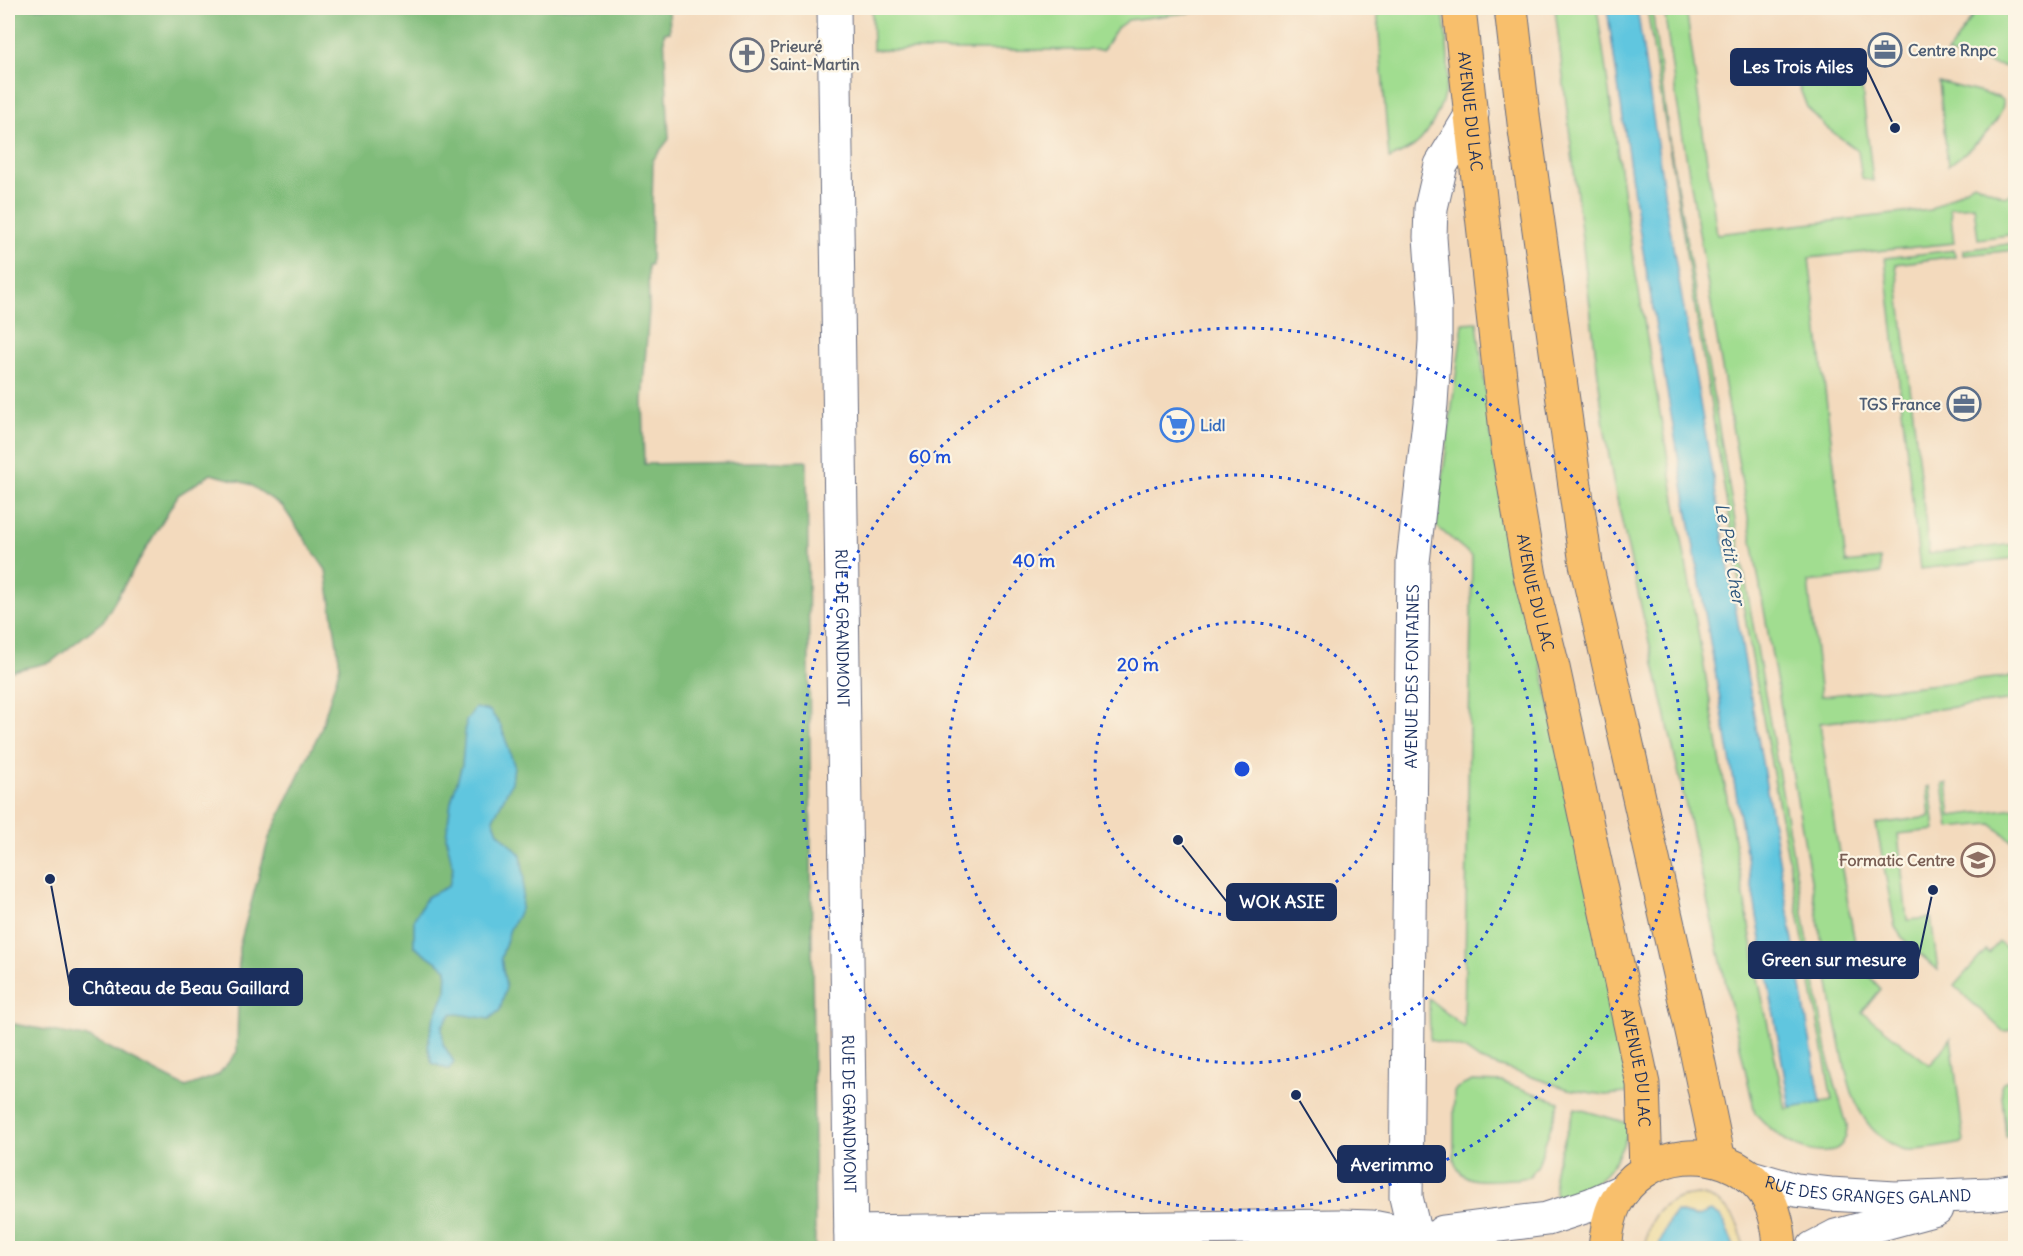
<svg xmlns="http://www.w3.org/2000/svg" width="2023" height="1256" viewBox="0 0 2023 1256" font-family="Delius,sans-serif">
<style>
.green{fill:#a1dd90;stroke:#5e8677;stroke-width:1.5}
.forest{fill:#80bc7a;stroke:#4e766c;stroke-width:1.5}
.sand{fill:#eeda9e;stroke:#84847e;stroke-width:1.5}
.water{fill:#61c6df;stroke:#3e7a9e;stroke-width:1.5}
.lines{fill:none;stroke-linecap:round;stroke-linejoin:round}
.minor-casing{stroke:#676b7f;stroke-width:35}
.tertiary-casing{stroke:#676b7f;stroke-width:35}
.primary-casing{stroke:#676b7f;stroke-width:35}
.minor{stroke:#fff;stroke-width:33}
.tertiary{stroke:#fff;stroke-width:33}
.primary{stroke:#f8bf6c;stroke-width:33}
.ring{fill:none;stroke:#1d4ed8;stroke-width:3;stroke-dasharray:3 6}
.labels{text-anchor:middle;stroke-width:4.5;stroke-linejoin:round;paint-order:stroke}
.worship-label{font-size:16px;font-weight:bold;fill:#5b616d;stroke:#fcf5e5;text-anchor:start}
.service-label{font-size:16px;font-weight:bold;fill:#4e5e75;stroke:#fcf5e5;text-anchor:start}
.street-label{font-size:16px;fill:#1b2f5e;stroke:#fcf5e5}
.shop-label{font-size:16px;font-weight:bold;fill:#366cbe;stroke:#fcf5e5;text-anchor:start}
.education-label{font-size:16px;font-weight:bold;fill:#785e54;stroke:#fcf5e5;text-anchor:end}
.water-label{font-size:18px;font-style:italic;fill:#2c557e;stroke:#fcf5e5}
.centre{fill:#1d4ed8;stroke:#fcf5e5;stroke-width:3}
.ring-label{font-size:18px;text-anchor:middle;font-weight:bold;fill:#1d4ed8;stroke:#fcf5e5;stroke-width:4.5;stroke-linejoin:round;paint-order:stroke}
.leader{fill:none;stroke:#1b2f5e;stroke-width:2}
.callout-dot{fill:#1b2f5e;stroke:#fcf5e5;stroke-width:2}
.callout{fill:#1b2f5e;stroke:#1b2f5e;stroke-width:2}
.callout-label{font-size:18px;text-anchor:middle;font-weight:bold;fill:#fff}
</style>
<rect width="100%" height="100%" fill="#fcf5e5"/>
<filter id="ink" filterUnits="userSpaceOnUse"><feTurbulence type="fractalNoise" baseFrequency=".0167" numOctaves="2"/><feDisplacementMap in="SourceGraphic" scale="12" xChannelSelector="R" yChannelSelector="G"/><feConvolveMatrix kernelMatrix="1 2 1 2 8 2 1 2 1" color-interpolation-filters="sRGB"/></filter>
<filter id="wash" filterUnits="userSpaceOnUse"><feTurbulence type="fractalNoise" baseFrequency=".008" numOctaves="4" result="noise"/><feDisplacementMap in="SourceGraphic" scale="24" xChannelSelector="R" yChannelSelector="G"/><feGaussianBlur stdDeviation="1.35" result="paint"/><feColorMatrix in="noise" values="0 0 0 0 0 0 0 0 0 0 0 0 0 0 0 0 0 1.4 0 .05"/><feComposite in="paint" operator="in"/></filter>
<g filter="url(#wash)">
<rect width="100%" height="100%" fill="#f3dabd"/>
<!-- green -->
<g class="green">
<polygon points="872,8 1226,8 1128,20 1117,28 1103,50 873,50"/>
<path d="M1377 8H1443C1445 29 1449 51 1448 72 1447 95 1433 132 1414 146 1406 151 1398 155 1389 159Z"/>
<path d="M1555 8H1597L1632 252 1759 983 1786 1109 1832 1100 1748 635 1655 60 1647 8H1652L1670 146 1829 1063 1847 1125C1847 1162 1809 1155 1787 1141 1775 1133 1764 1123 1755 1113L1614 486 1604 426Z"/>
<path d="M1664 8H1686L1717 234 1930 210 1974 183 2006 197 2015 191V234L1978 239 1974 206 1950 208 1954 243 1809 258 1846 563 1880 559 1881 573 1808 582 1821 696 2015 676V700L1820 723 1835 830 1856 949 1869 976 1881 989 1862 1012 1930 1065 1951 1038 1964 1143C1947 1145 1927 1151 1909 1150 1903 1150 1897 1147 1892 1144 1848 1122 1845 1060 1835 1018L1715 328 1675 90Z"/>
<path d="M1978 8H2005C2010 24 2022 49 2013 66L2007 67 1947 54Z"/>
<polygon points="1788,58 1856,75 1861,81 1873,181 1862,178 1858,151 1826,127 1807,107"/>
<path d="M1939 82 1998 97 2003 101C2004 124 1965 153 1948 166Z"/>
<polygon points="2015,243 2015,250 1964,255 1964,250"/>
<polygon points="1954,250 1955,256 1896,264 1929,554 2015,544 2015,558 1920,569 1885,258"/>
<polygon points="1477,322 1493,451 1637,1092 1605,1095 1568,1089 1480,1060 1464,1049 1430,1040 1429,999 1464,1027 1472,556 1436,526 1463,323"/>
<polygon points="1943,784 1947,784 1951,816 2015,808 2015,843 1991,824 1949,828"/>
<polygon points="1930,786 1935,830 1898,834 1907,920 1931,918 1938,970 1903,939 1895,927 1876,824 1930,817 1927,787"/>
<polygon points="1999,942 2015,954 2015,1030 2003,1031 1954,986 1986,950 1989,953"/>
<polygon points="2008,1080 2012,1108 2015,1108 2016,1135 2006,1136 2001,1086 2003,1082"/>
<path d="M1472 1081 1502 1082 1559 1102 1538 1165 1529 1177C1517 1179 1483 1182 1472 1179 1462 1176 1456 1168 1454 1159V1092L1457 1088Z"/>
<path d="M1575 1108 1631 1124C1615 1170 1603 1185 1556 1201L1554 1177 1556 1165Z"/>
</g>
<!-- forest -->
<polygon class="forest" points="8,8 669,8 670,32 664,33 669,139 653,160 651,265 648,265 649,310 642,401 644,464 807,461 815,1248 8,1248 8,1023 90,1038 186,1087 218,1075 237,1052 239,947 269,838 321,729 340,666 326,570 283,507 249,484 211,474 178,495 103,621 51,662 8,672"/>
<!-- sand -->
<path class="sand" d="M1698 1195C1725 1199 1743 1221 1742 1248H1733V1244L1721 1217 1708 1212C1694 1221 1690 1213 1676 1212L1669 1221 1658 1248H1646C1645 1215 1666 1197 1698 1195Z"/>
<!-- water -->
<g class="water">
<polygon points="1607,8 1637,8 1667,212 1821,1103 1790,1108 1637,216"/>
<polygon points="475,708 490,711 501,726 514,765 512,782 493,819 498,832 521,855 524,878 521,909 510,929 501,958 506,987 500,1010 489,1019 452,1013 442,1026 443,1044 454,1062 449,1070 432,1063 428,1045 432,1023 446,991 447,969 414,946 414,919 427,897 449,886 453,868 446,837 451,802 462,765 466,721"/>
<polygon points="1711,1211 1721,1217 1733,1244 1733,1248 1658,1248 1669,1221 1676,1212 1696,1217"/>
</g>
</g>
<g filter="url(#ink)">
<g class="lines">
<!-- minor casing -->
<g class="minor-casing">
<g id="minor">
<path id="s1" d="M1748 1176 1796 1190 1830 1194 1895 1198 1990 1194 2016 1190"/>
<path id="s2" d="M1418 1248 1406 1197 1413 562 1431 404 1435 341V308L1430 237 1431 208 1441 165 1472 114"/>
<polyline points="1813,1248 1836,1236 1936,1209"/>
</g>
</g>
<!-- tertiary casing -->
<g class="tertiary-casing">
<g id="tertiary">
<path id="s3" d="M834 8 851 1248"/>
<polyline points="851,1232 1340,1226 1372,1227 1479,1248"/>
<polyline points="1443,1232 1547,1219 1590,1205 1624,1190"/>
</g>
</g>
<!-- primary casing -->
<g class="primary-casing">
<g id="primary">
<path id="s4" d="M1459 8 1508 449 1530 576 1552 663 1643 1084 1646 1170"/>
<polyline points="1511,8 1524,123 1586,564 1694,1040 1719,1160"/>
<path d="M1605 1248C1607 1233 1608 1218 1615 1204 1643 1148 1722 1141 1761 1188 1775 1205 1779 1228 1780 1248"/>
</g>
</g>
<!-- minor -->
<use href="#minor" class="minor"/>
<!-- tertiary -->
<use href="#tertiary" class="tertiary"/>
<!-- primary -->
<use href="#primary" class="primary"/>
</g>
</g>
<!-- distance rings -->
<g class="ring">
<circle cx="1242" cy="769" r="147"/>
<circle cx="1242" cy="769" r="294"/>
<circle cx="1242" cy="769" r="441"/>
</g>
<!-- icons -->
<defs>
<g id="office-ring" transform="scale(1.725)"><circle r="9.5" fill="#fcf5e5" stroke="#5c6f8a" stroke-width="1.5"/><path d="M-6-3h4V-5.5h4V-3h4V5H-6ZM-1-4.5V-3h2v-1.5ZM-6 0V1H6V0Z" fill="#5c6f8a"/></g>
<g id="church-ring" transform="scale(1.725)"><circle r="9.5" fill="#fcf5e5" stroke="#6b7280" stroke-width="1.5"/><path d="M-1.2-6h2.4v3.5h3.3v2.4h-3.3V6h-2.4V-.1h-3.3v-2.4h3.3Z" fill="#6b7280"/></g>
<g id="supermarket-ring" transform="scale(1.725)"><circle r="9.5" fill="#fcf5e5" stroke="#3f7fe0" stroke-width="1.5"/><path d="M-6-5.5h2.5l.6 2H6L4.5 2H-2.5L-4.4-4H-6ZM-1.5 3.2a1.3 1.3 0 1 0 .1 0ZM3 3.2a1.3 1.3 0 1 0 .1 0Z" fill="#3f7fe0"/></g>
<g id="university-ring" transform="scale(1.725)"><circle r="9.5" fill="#fcf5e5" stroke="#8d6e63" stroke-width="1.5"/><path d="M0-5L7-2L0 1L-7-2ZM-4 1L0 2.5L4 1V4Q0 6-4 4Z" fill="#8d6e63"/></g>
</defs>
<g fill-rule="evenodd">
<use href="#office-ring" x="1885" y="50"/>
<use href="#church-ring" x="747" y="55"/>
<use href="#office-ring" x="1964" y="404"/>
<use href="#supermarket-ring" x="1177" y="425"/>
<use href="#university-ring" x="1978" y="860"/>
</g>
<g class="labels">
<!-- worship labels -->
<g class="worship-label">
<text x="770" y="52">Prieuré<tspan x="770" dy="18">Saint-Martin</tspan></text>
</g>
<!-- service labels -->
<g class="service-label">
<text x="1908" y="56">Centre Rnpc</text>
<text x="1941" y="410" text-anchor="end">TGS France</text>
</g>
<!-- street labels -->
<g class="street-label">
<text dy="6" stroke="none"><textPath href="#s4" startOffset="104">AVENUE DU LAC</textPath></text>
<text dy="6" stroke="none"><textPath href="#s4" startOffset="590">AVENUE DU LAC</textPath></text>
<text dy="6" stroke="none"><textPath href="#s3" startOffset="620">RUE DE GRANDMONT</textPath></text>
<text dy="6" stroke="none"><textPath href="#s2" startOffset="573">AVENUE DES FONTAINES</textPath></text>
<text dy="6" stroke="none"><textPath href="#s4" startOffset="1076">AVENUE DU LAC</textPath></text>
<text dy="6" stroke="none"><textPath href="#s3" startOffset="1106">RUE DE GRANDMONT</textPath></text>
<text dy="6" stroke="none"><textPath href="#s1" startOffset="122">RUE DES GRANGES GALAND</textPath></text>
</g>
<!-- shop labels -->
<g class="shop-label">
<text x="1200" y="431">Lidl</text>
</g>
<!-- education labels -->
<g class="education-label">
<text x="1955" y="866">Formatic Centre</text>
</g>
<!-- water labels -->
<g class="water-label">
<text transform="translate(1730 554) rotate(80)" y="6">Le Petit Cher</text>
</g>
</g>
<circle cx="1242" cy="769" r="9" class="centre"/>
<g class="ring-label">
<text x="930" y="463">60 m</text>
<text x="1034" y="567">40 m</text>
<text x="1138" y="671">20 m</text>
</g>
<!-- callouts -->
<path class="leader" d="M1895 128L1866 67M1178 840L1227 902M1933 890L1918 960M50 879L70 987M1296 1095L1338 1164"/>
<g class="callout-dot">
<circle cx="1895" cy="128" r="6"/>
<circle cx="1178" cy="840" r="6"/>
<circle cx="1933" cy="890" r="6"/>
<circle cx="50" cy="879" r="6"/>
<circle cx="1296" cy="1095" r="6"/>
</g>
<g class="callout">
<rect x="1731" y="49" width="135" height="36" rx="6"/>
<rect x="1227" y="884" width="109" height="36" rx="6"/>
<rect x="1749" y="942" width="169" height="36" rx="6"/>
<rect x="70" y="969" width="232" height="36" rx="6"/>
<rect x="1338" y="1146" width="107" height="36" rx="6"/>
</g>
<g class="callout-label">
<text x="1798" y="73">Les Trois Ailes</text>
<text x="1282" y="908">WOK ASIE</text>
<text x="1834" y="966">Green sur mesure</text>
<text x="186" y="994">Château de Beau Gaillard</text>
<text x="1392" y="1171">Averimmo</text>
</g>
<!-- margin -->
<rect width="2023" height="1256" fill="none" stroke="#fcf5e5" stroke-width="30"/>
</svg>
